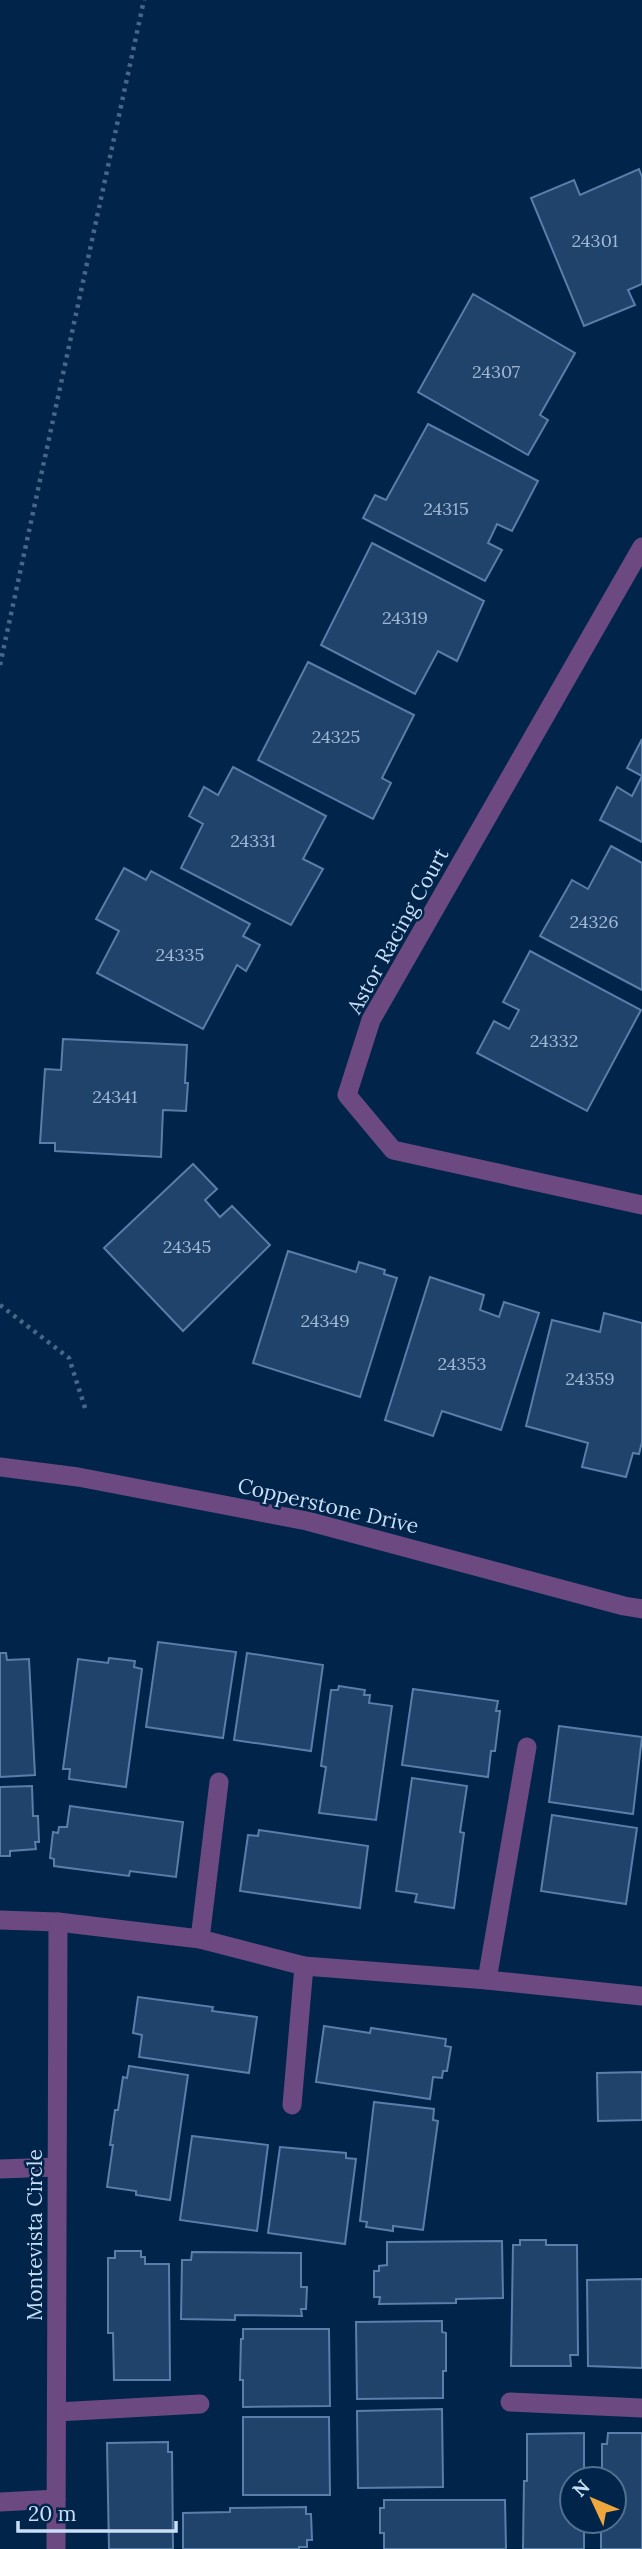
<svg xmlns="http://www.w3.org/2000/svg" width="642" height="2549" viewBox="0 0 642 2549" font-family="Lora,serif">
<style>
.building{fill:#20436b;stroke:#597eaa;stroke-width:2}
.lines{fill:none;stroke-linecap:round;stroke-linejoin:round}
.path{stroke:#486787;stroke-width:4.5;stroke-dasharray:3.5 5;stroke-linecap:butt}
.service{stroke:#6c4980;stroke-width:19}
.minor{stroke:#6c4980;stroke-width:19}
.tertiary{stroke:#6c4980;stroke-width:19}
.labels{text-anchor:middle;stroke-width:5;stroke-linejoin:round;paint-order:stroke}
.number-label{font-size:18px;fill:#a0b7d3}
.street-label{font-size:21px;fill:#cadef6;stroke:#01254a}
</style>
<rect width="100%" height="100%" fill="#01254a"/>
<!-- building -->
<g class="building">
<polygon points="639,169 642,177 642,284 628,290 635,305 584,326 531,198 574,180 580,195"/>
<polygon points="473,294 575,353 540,415 548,420 528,455 418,392"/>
<polygon points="428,424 538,481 512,531 497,524 488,543 502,550 485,581 363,518 375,495 386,500"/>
<polygon points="372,543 484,601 457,661 438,651 415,694 321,645"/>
<polygon points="308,662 414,715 382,778 391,783 373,819 258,760"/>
<polygon points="642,739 642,776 627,768"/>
<polygon points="233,767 326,816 303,859 323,869 291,925 181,868 203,824 189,816 204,787 218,795"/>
<polygon points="642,776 642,842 600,820 617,787 632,796"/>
<polygon points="611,846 642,863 642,990 540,936 572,880 588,889"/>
<polygon points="124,868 146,880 151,871 250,924 243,936 260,945 246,971 237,965 203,1029 97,973 119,931 96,919"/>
<polygon points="530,951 641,1010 587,1111 477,1053 494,1021 509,1029 519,1010 503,1002"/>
<polygon points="63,1039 187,1045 185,1083 188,1083 186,1111 163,1110 161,1157 55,1151 55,1143 40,1143 45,1069 61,1070"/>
<polygon points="193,1164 217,1189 205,1200 220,1217 232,1206 270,1245 183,1331 104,1248"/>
<polygon points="288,1251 356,1272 359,1262 385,1270 384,1274 397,1278 360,1397 253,1363"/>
<polygon points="430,1277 484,1295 480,1310 499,1317 504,1302 539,1313 501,1430 442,1411 433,1436 385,1420"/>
<polygon points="604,1313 642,1323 642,1442 639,1454 633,1453 626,1477 582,1467 588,1443 526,1426 552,1320 600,1332"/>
<polygon points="158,1642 236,1652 223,1738 146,1727"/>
<polygon points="0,1653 6,1653 7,1660 29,1659 35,1775 0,1777"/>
<polygon points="247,1653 323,1665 311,1751 234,1740"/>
<polygon points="109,1658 135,1661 134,1667 142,1669 126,1787 69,1779 70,1769 63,1769 78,1659 108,1663"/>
<polygon points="339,1686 365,1690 364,1695 370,1695 369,1703 392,1706 376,1820 319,1813 326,1767 321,1766 331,1690 338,1690"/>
<polygon points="413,1689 498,1701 496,1711 500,1711 495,1751 491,1751 488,1777 402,1765"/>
<polygon points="559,1726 642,1737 633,1814 549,1802"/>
<polygon points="412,1778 467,1786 460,1832 464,1833 454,1908 415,1902 417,1894 396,1891"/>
<polygon points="32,1786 33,1816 38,1816 39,1842 35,1842 36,1849 10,1851 10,1856 0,1856 0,1787"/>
<polygon points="70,1806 183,1822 176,1877 130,1871 129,1876 54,1866 54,1859 50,1858 53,1832 58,1833 59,1827 67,1827"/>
<polygon points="552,1815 637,1828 626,1904 541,1891"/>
<polygon points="259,1830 368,1846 360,1908 240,1891 248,1835 258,1836"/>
<polygon points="138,1997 213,2007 212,2011 257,2017 249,2073 139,2057 142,2035 133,2033"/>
<polygon points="324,2026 370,2033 371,2028 446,2039 445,2046 451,2047 447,2071 443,2071 442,2078 433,2077 430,2099 316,2082"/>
<polygon points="129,2066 188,2075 170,2200 136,2195 136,2191 107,2187 113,2145 110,2145 115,2110 118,2110 123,2077 127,2078"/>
<polygon points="642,2072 642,2120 598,2121 597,2073"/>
<polygon points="374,2102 434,2109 433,2120 438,2121 423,2230 393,2226 393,2231 366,2227 367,2222 360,2221"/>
<polygon points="192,2136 268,2145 257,2231 180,2220"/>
<polygon points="280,2147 346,2153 346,2158 356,2159 345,2244 268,2233"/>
<polygon points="520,2240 546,2240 546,2245 577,2245 578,2355 570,2355 571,2366 511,2366 513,2245 520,2245"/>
<polygon points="502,2241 503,2298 456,2299 456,2303 379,2304 380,2297 374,2297 374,2271 379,2271 379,2266 387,2265 387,2242"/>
<polygon points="115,2251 141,2251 141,2257 145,2257 145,2264 169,2264 170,2380 114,2380 113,2333 108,2333 108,2258 115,2258"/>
<polygon points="192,2252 301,2253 301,2287 307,2287 306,2309 301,2309 302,2316 235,2315 235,2320 181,2319 182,2260 191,2260"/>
<polygon points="642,2279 642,2368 588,2366 587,2280"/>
<polygon points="442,2321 442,2332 446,2333 446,2371 443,2371 443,2398 357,2399 356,2322"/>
<polygon points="243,2329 329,2329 330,2406 243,2407 243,2380 240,2380 241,2339 243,2339"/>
<polygon points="442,2409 443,2487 358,2488 357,2411"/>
<polygon points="243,2417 329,2417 330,2495 243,2495"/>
<polygon points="584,2433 584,2479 572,2479 572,2521 584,2521 584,2549 523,2549 524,2481 527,2481 527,2434"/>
<polygon points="608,2433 642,2433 642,2549 601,2549 601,2521 614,2521 614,2479 602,2479 602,2444 607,2444"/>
<polygon points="168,2442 168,2452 172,2452 173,2549 109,2549 107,2443"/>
<polygon points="384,2500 505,2500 506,2549 384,2549 384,2533 380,2533 380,2508 384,2508"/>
<polygon points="306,2507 306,2514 311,2514 312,2540 307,2540 307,2547 299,2547 299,2549 183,2549 183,2513 230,2512 230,2508"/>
</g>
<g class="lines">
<!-- path -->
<g class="path">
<polyline points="0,665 144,0"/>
<polyline points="0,1305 69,1358 86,1411"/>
</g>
<!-- service -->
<g class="service">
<polyline points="0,1920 58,1922 200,1939 304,1966 487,1980 642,1996"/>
<polyline points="200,1939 219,1782"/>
<polyline points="487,1980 527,1747"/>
<polyline points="292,2105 304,1966"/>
<polyline points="0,2169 57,2167"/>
<polyline points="510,2402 642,2408"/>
<polyline points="57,2412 200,2404"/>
<polyline points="0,2502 56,2499"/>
<polyline points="56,2549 58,1922"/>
</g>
<!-- minor -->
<polyline class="minor" points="642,547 371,1020 347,1095 393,1150 642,1205"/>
<!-- tertiary -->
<polyline class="tertiary" points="0,1467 78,1477 307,1521 624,1606 642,1609"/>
</g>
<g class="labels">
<!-- number labels -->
<g class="number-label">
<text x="595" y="247">24301</text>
<text x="496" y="378">24307</text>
<text x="446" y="515">24315</text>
<text x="405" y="624">24319</text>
<text x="336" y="743">24325</text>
<text x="253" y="847">24331</text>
<text x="594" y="928">24326</text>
<text x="180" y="961">24335</text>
<text x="554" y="1047">24332</text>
<text x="115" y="1103">24341</text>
<text x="187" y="1253">24345</text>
<text x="325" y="1327">24349</text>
<text x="462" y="1370">24353</text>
<text x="590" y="1385">24359</text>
</g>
<!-- street labels -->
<g class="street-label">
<text transform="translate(398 931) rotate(-61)" y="7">Astor Racing Court</text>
<text transform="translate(328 1506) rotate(13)" y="7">Copperstone Drive</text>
<text transform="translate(35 2235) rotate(-90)" y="7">Montevista Circle</text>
</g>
</g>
<!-- north arrow -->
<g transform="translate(593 2500) rotate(314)"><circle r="33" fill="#01254a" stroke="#516f8f" stroke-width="2"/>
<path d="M0-5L12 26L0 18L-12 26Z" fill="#eea73d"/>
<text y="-10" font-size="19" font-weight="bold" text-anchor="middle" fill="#cadef6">N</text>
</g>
<!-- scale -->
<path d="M18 2521v10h158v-10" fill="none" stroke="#cadef6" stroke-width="3.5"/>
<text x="28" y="2521" font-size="21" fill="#cadef6" stroke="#01254a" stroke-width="5" paint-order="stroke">20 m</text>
</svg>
